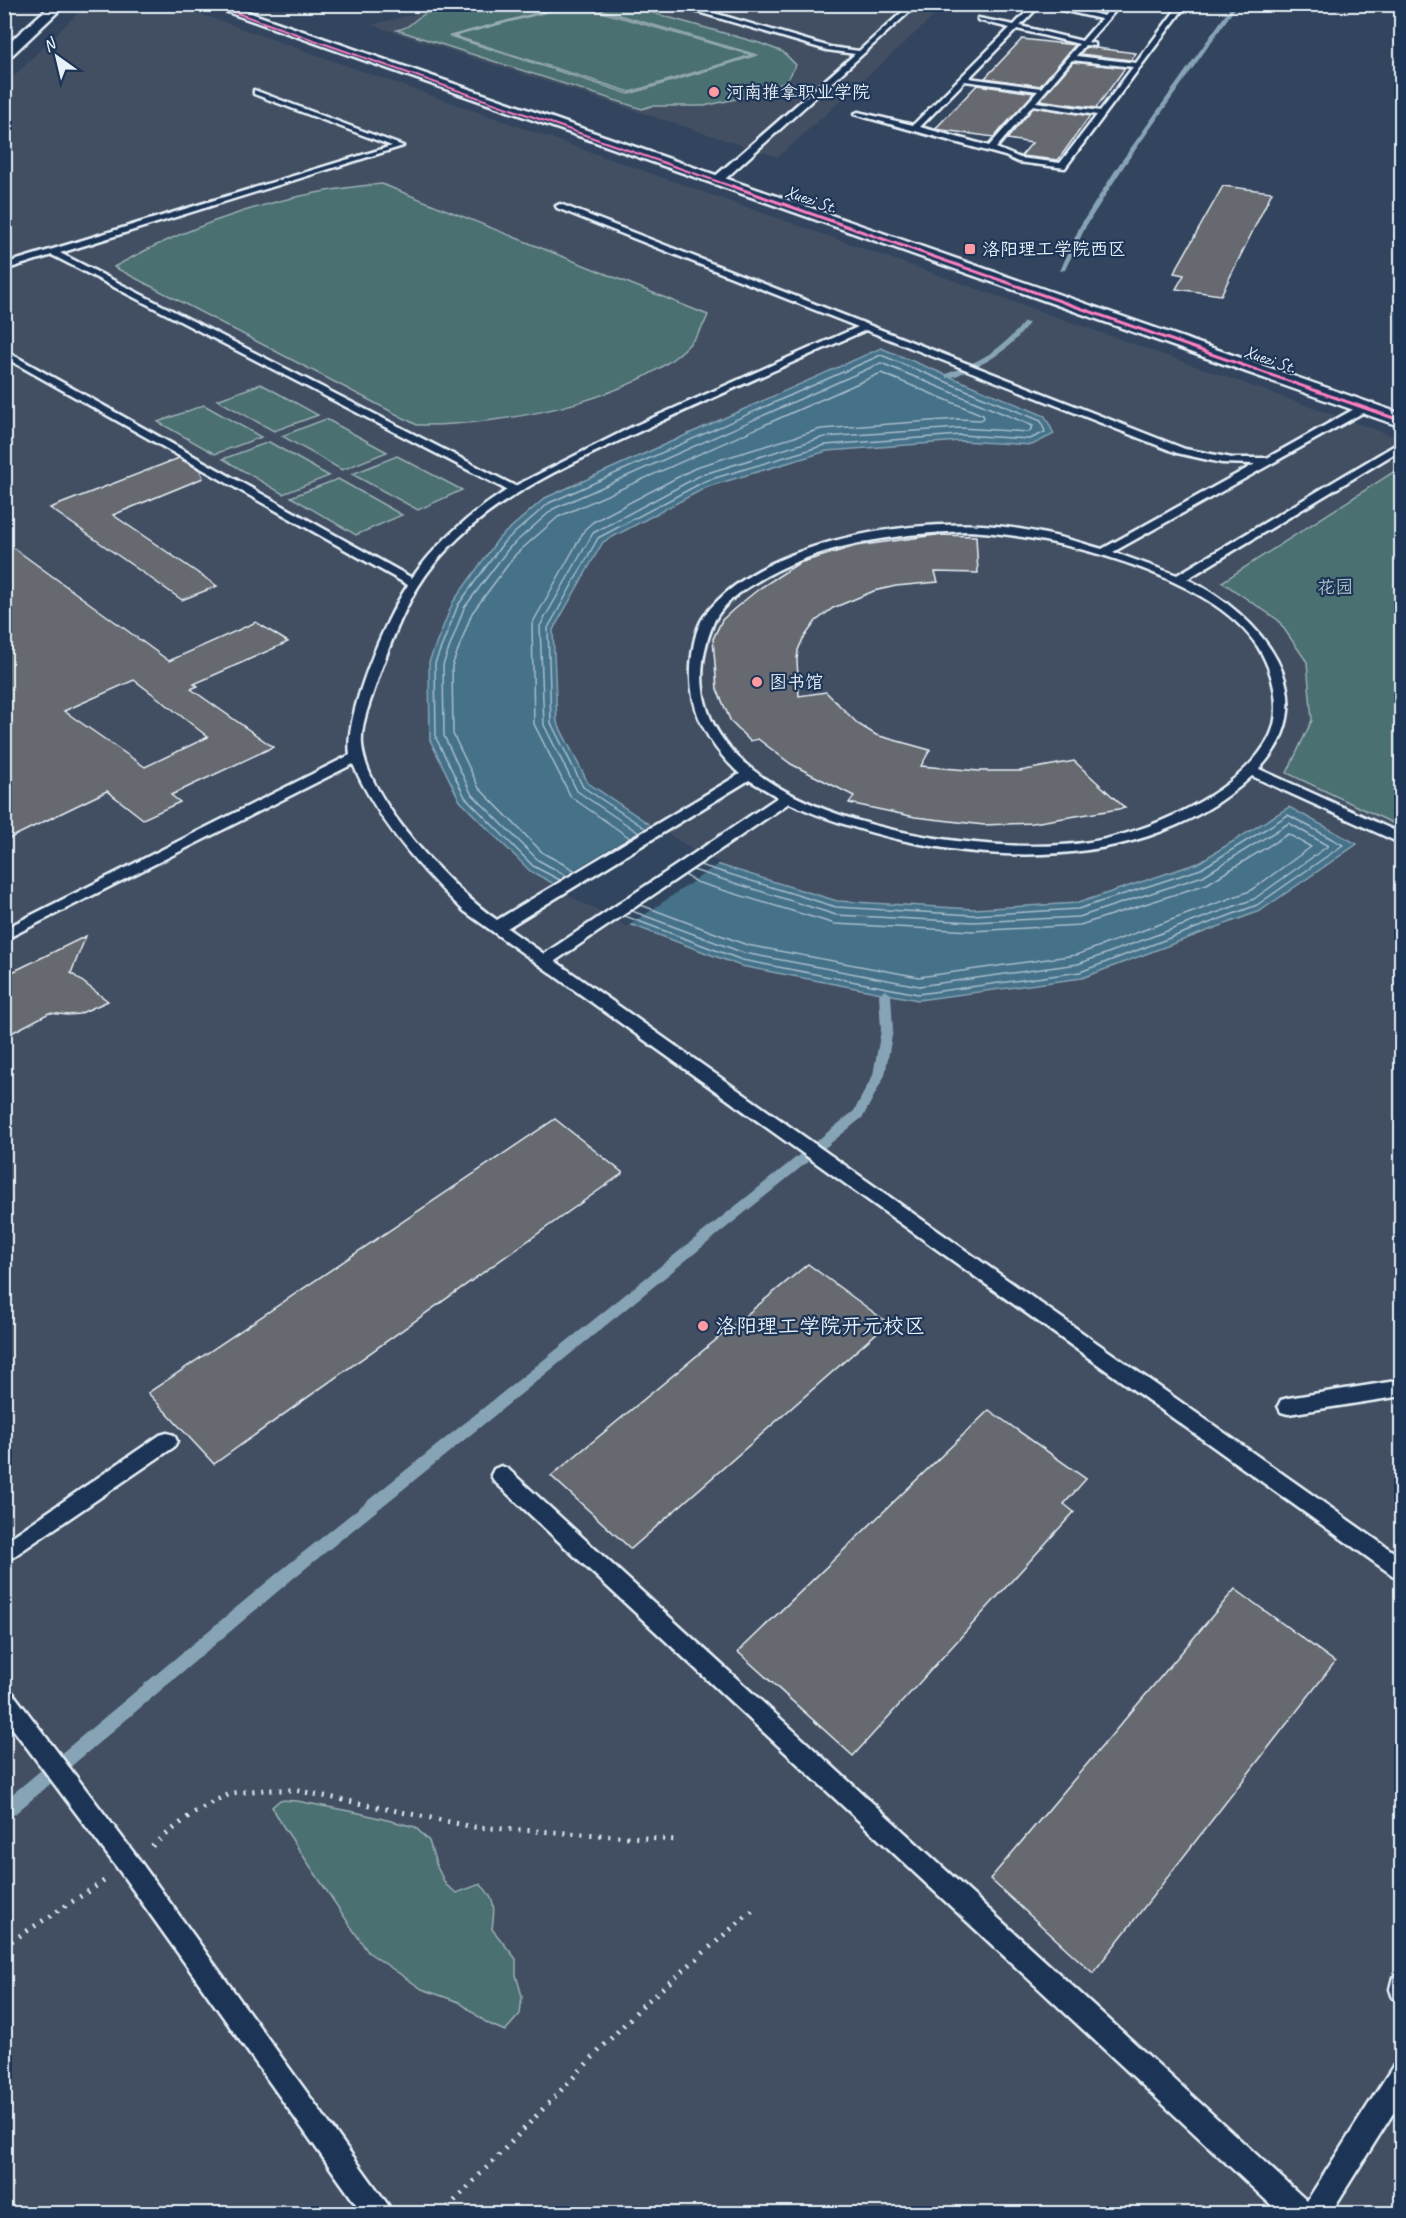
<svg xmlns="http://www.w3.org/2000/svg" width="1406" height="2218" viewBox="0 0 1406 2218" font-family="Caveat,'LXGW WenKai TC',sans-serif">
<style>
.built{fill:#425063}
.green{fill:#4b6f71;stroke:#9ab0b4;stroke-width:1.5}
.water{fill:#457189;stroke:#86a4b5;stroke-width:1.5}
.pier{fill:#33455e}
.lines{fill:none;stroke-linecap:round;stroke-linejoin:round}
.shore{stroke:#a7becc;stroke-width:1.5}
.stream{fill:#86a4b5;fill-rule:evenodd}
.building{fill:#666970;stroke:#e8f1f8;stroke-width:1.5;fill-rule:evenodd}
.lane-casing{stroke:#e8f1f8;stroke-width:5}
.secondary-casing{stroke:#e8f1f8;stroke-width:5}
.path{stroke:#e8f1f8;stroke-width:5;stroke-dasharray:2 7;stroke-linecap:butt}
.lane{fill:#1d3557;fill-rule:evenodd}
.secondary{fill:#1d3557;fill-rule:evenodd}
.cycleway-far1-casing{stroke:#1d3557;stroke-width:4}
.cycleway-casing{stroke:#1d3557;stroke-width:5}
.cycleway-far1{stroke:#ff80c0;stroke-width:2}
.cycleway{stroke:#ff80c0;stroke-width:3}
.poi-dot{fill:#ff9aa2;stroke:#1d3557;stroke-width:2}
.labels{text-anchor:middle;stroke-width:4.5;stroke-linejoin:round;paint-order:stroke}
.far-poi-label{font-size:18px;fill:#e8f1f8;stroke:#1d3557;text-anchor:start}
.far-street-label{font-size:18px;fill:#e8f1f8;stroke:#1d3557}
.far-park-label{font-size:18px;fill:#b1c4c9;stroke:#1d3557}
.poi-label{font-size:21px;fill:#e8f1f8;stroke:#1d3557;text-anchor:start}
</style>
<rect width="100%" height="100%" fill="#33455e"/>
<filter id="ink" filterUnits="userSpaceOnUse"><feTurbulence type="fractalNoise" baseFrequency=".0167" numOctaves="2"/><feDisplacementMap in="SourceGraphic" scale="12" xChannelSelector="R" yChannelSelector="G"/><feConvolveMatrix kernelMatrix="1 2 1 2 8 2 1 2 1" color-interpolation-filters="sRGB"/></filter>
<g filter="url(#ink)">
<!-- built -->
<g class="built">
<polygon points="454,4 946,5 778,157 372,25"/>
<polygon points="86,5 175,5 1401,439 1401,2213 5,2214 5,85"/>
</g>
<!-- green -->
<g class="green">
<path d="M456 5H568L450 36 629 94 757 55 584 5H625L759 43 783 52 796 65 787 81 763 93 704 106H651L642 109 397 30C409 27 409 25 418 18 429 10 443 8 456 5Z"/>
<polygon points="573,5 577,5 752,55 630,92 454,36"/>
<path d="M382 184 708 315C677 398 496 427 417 425L114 267C194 222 290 191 382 184Z"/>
<polygon points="261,384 318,415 274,431 217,400"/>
<polygon points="204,405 261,437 215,454 158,422"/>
<polygon points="326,419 387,452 342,470 282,436"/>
<polygon points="269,442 329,476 283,494 223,459"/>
<polygon points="397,456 462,490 418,510 352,474"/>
<polygon points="1401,467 1401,827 1287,773 1312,720 1307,662 1278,620 1222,582"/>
<polygon points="338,479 402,515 356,535 291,497"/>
<path d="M280 1800 297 1801 359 1813 415 1827 429 1841 437 1867 446 1885 457 1893 480 1884C496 1899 495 1908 492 1929L516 1959V1975L522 1996 520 2014 505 2031 487 2023 459 2002 422 1989 368 1952 283 1826 272 1807Z"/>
</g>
<!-- water -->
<polygon class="water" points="881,348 1045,416 1054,434 1032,445 960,441 827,451 707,487 603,542 553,630 557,722 588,783 703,860 837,901 973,909 1078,903 1198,863 1289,807 1357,844 1260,911 1082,978 918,1000 741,966 627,923 530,871 460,801 430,740 429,662 453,602 499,538 545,498"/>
<!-- pier -->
<polygon class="pier" points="652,823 704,857 721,862 627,927 549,885"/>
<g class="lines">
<!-- shore -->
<g class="shore">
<polyline points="576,871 543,853 479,788 453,734 452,666 472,613 516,554 558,517 881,373 983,415 984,418 981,420 958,419 821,429 699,466 593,522 585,529 532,624 534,724 571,797 630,838"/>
<polyline points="567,876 538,860 471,793 444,736 443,665 464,608 509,548 553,509 881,363 1033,426 1029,432 960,428 824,437 701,475 593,533 540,626 544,725 577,791 639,833"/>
<polyline points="560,880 533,866 465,797 436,738 435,663 458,605 504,542 549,503 881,355 1041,421 1045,432 1030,439 960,435 825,445 705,481 598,538 548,628 551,723 583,787 646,829"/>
<polyline points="641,905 747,945 919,977 1076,955 1250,891 1311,847 1288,834 1207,884 1080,925 973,931 835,924 696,882 685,875"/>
<polyline points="632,911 744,953 919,986 1078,964 1254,899 1328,846 1289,823 1203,876 1079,917 973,922 836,915 693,870"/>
<polyline points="625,916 742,960 918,994 1080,972 1257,905 1343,845 1288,815 1201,869 1078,909 973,915 836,907 700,865"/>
</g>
<!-- stream -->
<g class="stream">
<polygon points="1233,4 1238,4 1124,166 1086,226 1065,270 1060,271 1080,226 1118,166"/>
<path d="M1024 322 1029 323C1013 346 995 359 969 370 962 373 954 378 946 378V374C980 361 1001 351 1024 322Z"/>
<polygon points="885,990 891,994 893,1030 885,1075 863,1117 290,1581 10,1818 4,1820 4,1801 280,1571 854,1111 873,1075 881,1030 879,994"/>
</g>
</g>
<!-- building -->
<g class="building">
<polygon points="1022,39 1075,45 1040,86 985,78"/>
<polygon points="1086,47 1096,48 1136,53 1131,60 1080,54"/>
<polygon points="1073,62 1125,68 1096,108 1040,100"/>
<polygon points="977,85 1034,93 994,137 935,129"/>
<polygon points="1034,107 1090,116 1058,160 1021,156 1032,143 1007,139"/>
<polygon points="1223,186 1272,192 1221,295 1176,289 1184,275 1174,273"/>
<polygon points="179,458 200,470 203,478 113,515 217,586 182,600 50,508"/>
<polygon points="936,535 976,536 978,573 935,572 938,582 896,586 874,591 833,608 816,621 803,639 798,650 797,660 799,696 826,692 858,724 876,735 930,750 921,766 979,771 1020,771 1074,761 1125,808 1033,823 984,825 915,817 849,803 854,796 791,764 758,739 750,741 731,722 717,689 713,639 722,620 734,609 760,588 799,563 856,546"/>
<path d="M4 541 169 661 256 622 288 642 194 684 198 686 191 689 273 747 171 795 180 802 143 819 107 791 4 841ZM134 680 162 701 208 737 145 767 64 711Z"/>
<polygon points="86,936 71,973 108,1001 79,1014 68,1015 49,1013 4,1037 4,976"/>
<polygon points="555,1119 623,1173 214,1464 148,1393"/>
<polygon points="808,1264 888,1323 631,1549 551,1476"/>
<polygon points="989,1410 1086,1479 1064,1504 1074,1512 853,1756 738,1652"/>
<polygon points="1235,1589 1335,1662 1093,1973 990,1879"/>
</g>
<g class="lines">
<!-- lane casing -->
<g class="lane-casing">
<g id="lane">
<polygon points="671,4 683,4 830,47 859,51 911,4 918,4 724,180 712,183 712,179 855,54 827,50"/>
<path d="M1034 4H1054L1104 16 1114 4H1121L1088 42 1095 44V46L1085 45 1076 56 1136 63 1180 4H1187L1065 168 1018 162 1005 156 854 114 858 112 913 125 1010 28 978 20V18L1014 25ZM1040 5 1101 19 1082 41 1020 26ZM1017 29 1079 44 1041 88 969 78ZM1072 60 1133 67 1100 111 1036 102ZM965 81 1038 91 989 146 920 127ZM1033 105 1097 115 1060 163 1020 158 996 148Z"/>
<path d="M254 90 403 146 60 253 515 486 632 427 858 327 557 208 556 206 560 204 1185 449 1232 458H1267L1365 403H1373V407L1113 552 1177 575 1402 441V449L1187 579C1259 614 1330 695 1259 769L1402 834V844L1252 776C1132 888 927 864 789 803L555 961 1402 1558V1579L1395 1577 464 911C420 869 377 820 353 764L4 940V929L350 755C344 716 385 619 408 585L4 357V350L412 578C437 542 470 514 507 490L52 255 4 270V264L392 146 254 94ZM866 330 1177 453 1222 463 1255 464 1102 549C1063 537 1023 527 982 525 896 521 760 543 705 615 695 628 692 651 691 667 689 711 708 745 740 774L497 920C452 889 367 800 362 745 360 723 372 698 378 678 393 637 407 597 435 563 489 497 572 463 647 428 720 394 793 362 866 330ZM966 531C1049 534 1211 573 1258 647 1273 671 1283 709 1270 736 1241 794 1144 835 1083 843 962 859 639 810 713 624 720 607 738 593 753 584 816 544 893 534 966 531ZM749 780 778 797 544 954 507 928Z"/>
<polygon points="1402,1380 1402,1396 1288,1414 1281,1412 1278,1406 1281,1400 1288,1398"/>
<polygon points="167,1433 174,1435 177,1441 174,1447 4,1563 4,1542 160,1435"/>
<polygon points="501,1466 508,1469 1307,2201 1393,2066 1402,2063 1402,2099 1330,2214 1281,2214 494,1481 491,1475 494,1469"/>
<polygon points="4,1689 12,1692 137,1857 388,2205 392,2214 363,2214 121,1873 4,1717"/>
<polygon points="1402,1974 1402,2001 1393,1998 1390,1989 1393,1977"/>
</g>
</g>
<!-- secondary casing -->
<g class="secondary-casing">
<g id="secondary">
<polygon points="52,4 66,4 9,58 4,59 4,47"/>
<polygon points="205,4 225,4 1402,414 1402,427"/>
</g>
</g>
<!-- path -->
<g class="path">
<polyline points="152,1846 193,1813 213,1802 232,1793 263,1790 295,1790 474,1827 676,1840"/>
<polyline points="4,1946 104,1881"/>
<polyline points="442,2214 643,2005 753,1910"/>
</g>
<!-- lane -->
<use href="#lane" class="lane"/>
<!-- secondary -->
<use href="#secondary" class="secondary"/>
<!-- cycleway-far1 casing -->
<g class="cycleway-far1-casing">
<polyline id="cycleway-far1" points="211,4 736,188"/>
</g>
<!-- cycleway casing -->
<g class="cycleway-casing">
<polyline id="cycleway" points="732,186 1402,421"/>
</g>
<!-- cycleway-far1 -->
<use href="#cycleway-far1" class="cycleway-far1"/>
<!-- cycleway -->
<use href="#cycleway" class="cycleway"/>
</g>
</g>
<!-- markers -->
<g class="poi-dot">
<circle cx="714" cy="92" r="6"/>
<rect x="964" y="243" width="12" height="12" rx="3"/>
<circle cx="757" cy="682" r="6"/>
<circle cx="703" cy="1326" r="6"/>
</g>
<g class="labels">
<!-- far-poi labels -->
<g class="far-poi-label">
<text x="726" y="98">河南推拿职业学院</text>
<text x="982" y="255">洛阳理工学院西区</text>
<text x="769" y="688">图书馆</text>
</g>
<!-- far-street labels -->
<g class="far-street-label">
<text transform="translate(811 199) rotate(19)" y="6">Xuezi St.</text>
<text transform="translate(1270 359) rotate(19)" y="6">Xuezi St.</text>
</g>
<!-- far-park labels -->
<g class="far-park-label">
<text x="1335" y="593">花园</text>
</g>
<!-- poi labels -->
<g class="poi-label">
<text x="715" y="1333">洛阳理工学院开元校区</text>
</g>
</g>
<!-- margin -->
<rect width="1406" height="2218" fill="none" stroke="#1d3557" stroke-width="24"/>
<rect x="12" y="12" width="1382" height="2194" fill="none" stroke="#e8f1f8" stroke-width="2" filter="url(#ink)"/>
<!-- north arrow -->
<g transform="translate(57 57) rotate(326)" stroke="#1d3557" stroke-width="4.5" paint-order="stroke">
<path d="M0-4.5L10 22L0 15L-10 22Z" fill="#e8f1f8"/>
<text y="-9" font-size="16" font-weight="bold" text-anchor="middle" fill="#e8f1f8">N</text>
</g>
</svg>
